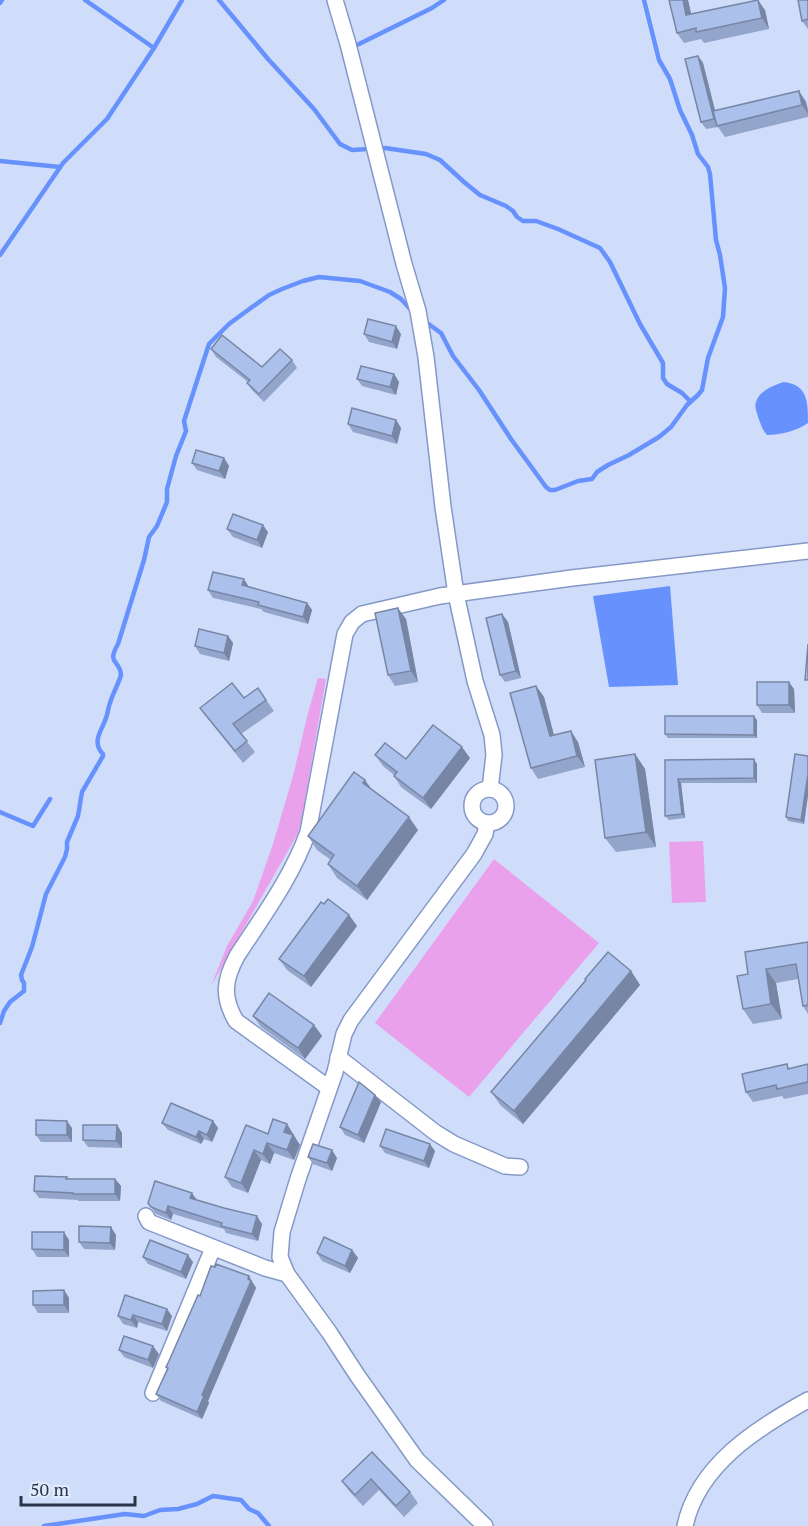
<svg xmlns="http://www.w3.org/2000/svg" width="808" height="1526" viewBox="0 0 808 1526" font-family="'PT Serif',serif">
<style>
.green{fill:#eaa1ec}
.water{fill:#6791fd}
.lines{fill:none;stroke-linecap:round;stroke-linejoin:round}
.stream{stroke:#6791fd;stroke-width:4.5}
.street-casing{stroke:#8599c7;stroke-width:18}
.street{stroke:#fff;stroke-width:15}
.wall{fill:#94a5cb}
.shaded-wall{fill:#7886a5}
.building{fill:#acc0ec;stroke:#7886a5;stroke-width:1.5}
</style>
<rect width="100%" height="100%" fill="#cfddfb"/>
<!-- green -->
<g class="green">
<polygon points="318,678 326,679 301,823 297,835 211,986 227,946 253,901 273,844 293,776 308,713"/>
<polygon points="703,841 706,902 672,903 669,842"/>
<polygon points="494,859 599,943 469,1097 375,1023"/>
</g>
<!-- water -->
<g class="water">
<path d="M784 382C808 385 808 402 808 423 797 431 780 435 767 435 762 430 761 424 758 417 757 412 754 407 756 402 759 391 774 385 784 382Z"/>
<polygon points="670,586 678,685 609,687 593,596"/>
</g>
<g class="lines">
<!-- stream -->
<g class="stream">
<polyline points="85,0 154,48"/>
<polyline points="219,0 268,59 314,109 340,144 352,150 385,148 426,154 440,160 464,182 480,195 506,206 513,211 517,217 523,221 536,221 558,229 600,248 610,262 640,324 663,363 663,378 667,384 682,393 690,401"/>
<polyline points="0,3 2,0"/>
<polyline points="355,46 432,8 444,0"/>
<polyline points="0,161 60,167"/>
<polyline points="0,255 63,163 107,119 154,48 182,0"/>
<polyline points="423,320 441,333 453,356 479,390 511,439 546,487 550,490 555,490 578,481 592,479 597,472 608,465 629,455 659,437 671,427 687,405 698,395 702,390 708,358 723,317 725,288 720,255 716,240 710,174 708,167 698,154 692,135 680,110 670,79 659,60 644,0"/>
<polyline points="0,812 33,826 50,799"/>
<path d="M0 1023 4 1011 10 1002 24 991V983L22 980 21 975 32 947 46 894 65 857 67 849V842L78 816 82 792 103 756V754C91 742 102 730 106 718 108 713 108 708 110 703 113 693 118 685 121 675 120 659 106 665 118 644L144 560 149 537 157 526 167 502V489L176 456 186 431 184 421 209 344 229 324 248 310 269 295 282 289 303 281 319 277 360 281 390 292 401 299 412 311"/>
<polyline points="44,1526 125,1514 144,1516 160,1510 178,1509 197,1504 213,1496 241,1500 249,1509 258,1513 269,1526"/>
</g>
<!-- street casing -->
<g class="street-casing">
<g id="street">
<polyline points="335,0 348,44 404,264 418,311 426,357 443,507 456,594 475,681 492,735 494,755 490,789"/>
<circle cx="489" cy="806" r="17"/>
<polyline points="338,1057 436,1133 454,1144 505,1166 520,1167"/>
<path d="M329 1088 236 1021C222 997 224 980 237 956 263 916 292 877 308 832L345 634 352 622 362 614 440 596 572 578 808 551"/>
<polyline points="146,1216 149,1222 265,1268 287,1274"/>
<polyline points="153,1393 213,1248"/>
<polyline points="485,1526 417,1460 357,1375 329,1332 287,1274 280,1257 282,1232 298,1179 335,1072 344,1034 351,1020 474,854 485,834 487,823"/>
<path d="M685 1526C698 1465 757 1428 808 1400"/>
</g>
</g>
<!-- street -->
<use href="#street" class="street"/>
</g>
<!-- wall -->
<g class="wall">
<polygon points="669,0 688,0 691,14 765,10 769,29 704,43 701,39 684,43 677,33"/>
<polygon points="808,0 808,29 802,21"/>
<polygon points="698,56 703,63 715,111 799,91 806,102 808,109 808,117 725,137 718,127 706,129 701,122"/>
<polygon points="364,334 401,334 397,349 369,342"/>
<polygon points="211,349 262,367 292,360 297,368 264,402 252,390 247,383 248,382 216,357"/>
<polygon points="394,374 399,382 396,395 362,386 357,379"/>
<polygon points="396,420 401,428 397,444 353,432 348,424"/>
<polygon points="224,458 229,466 225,479 197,470 192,463"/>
<polygon points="227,529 268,532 262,548 233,537"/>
<polygon points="249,587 307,603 312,610 308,624 264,612 261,609 213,598 208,590"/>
<polygon points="502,614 508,622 521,678 505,682 500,675"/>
<polygon points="406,619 418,682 395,686 388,675"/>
<polygon points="228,636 233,643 229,661 200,654 195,646"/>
<polygon points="536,686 544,697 554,735 578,742 585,767 538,779 531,768"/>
<polygon points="258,688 274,711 241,734 255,752 243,763 200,708 244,698"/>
<polygon points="794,689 795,713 762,713 757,705"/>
<polygon points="757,720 757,738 668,738 665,734"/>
<polygon points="635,754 645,769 656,847 616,852 605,838"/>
<polygon points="375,755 406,759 470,758 431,809 401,787 394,776 394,775 383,766"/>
<polygon points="808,756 808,795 804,824 788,821 786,817"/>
<polygon points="665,760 757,764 757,783 681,783 685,818 669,820 665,816"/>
<polygon points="372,790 418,830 367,900 337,878 328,864 331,860 317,850 308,836"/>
<polygon points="324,904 349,915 357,926 311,987 287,970 279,959"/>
<polygon points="808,942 808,1014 803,1006 798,979 776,983 782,1019 753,1024 743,1009 748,974"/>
<polygon points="631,971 640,985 523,1124 501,1106 491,1092 586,980"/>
<polygon points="253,1016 314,1025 322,1036 305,1059 261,1027"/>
<polygon points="787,1064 789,1068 808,1064 808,1094 784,1099 782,1096 753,1102 746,1092"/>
<polygon points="381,1102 364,1143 345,1135 340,1127"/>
<polygon points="213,1121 218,1128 212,1142 204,1139 201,1144 168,1130 162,1123"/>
<polygon points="117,1125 122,1133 122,1148 88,1147 83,1140"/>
<polygon points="72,1128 72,1142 41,1142 36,1135"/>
<polygon points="268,1134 294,1134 293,1136 300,1145 294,1160 274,1153 270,1164 261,1160 248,1193 232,1187 225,1177"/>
<polygon points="380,1146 435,1151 429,1168 385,1153"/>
<polygon points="308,1157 337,1158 332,1171 313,1164"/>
<polygon points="67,1177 68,1179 115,1179 121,1186 120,1201 78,1201 78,1200 39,1198 34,1191"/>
<polygon points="197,1200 262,1224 258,1241 226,1233 224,1229 173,1214 171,1220 156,1214 148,1203"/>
<polygon points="116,1235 115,1250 84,1249 79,1242"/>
<polygon points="69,1240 69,1257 37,1257 32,1249"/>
<polygon points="352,1250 358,1258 350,1273 322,1261 317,1253"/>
<polygon points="143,1257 193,1262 186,1279 148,1264"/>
<polygon points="254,1284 256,1288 208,1401 209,1403 202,1419 161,1401 156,1394 167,1369 166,1367 200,1296"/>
<polygon points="64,1290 69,1298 69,1313 38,1313 33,1305"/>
<polygon points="125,1295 172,1316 167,1331 138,1322 137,1328 123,1324 118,1316"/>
<polygon points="119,1350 159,1354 153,1368 124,1357"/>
<polygon points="372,1452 410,1492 418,1503 404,1517 379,1490 363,1506 350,1492 342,1481"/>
</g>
<!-- shaded-wall -->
<g class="shaded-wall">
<polygon points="683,0 688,0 694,26 686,15"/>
<polygon points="758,0 765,10 769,29 762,18"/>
<polygon points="698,56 703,63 719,126 714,119"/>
<polygon points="799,91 806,102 808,114 802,105"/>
<polygon points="396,326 401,334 397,349 392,342"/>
<polygon points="394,374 399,382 396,395 390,387"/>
<polygon points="396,420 401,428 397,444 392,436"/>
<polygon points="224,458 229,466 225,479 219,471"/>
<polygon points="263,525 268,532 262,548 257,540"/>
<polygon points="244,579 249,587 242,585"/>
<polygon points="307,603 312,610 308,624 303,617"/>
<polygon points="398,608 406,619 418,682 411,671"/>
<polygon points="502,614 508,622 521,678 516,671"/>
<polygon points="228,636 233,643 229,661 224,653"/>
<polygon points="789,682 794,689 795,713 789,705"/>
<polygon points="536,686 544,697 557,747 550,736"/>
<polygon points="754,716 757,720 757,738 754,735"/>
<polygon points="571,731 578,742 585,767 577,756"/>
<polygon points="462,747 470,758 431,809 423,798"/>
<polygon points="635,754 645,769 656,847 646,832"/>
<polygon points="754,759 757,764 757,783 754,778"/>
<polygon points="808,774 808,795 804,824 801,820"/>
<polygon points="678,779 681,783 685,818 682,814"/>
<polygon points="365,780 375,794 363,783"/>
<polygon points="409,817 418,830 367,900 357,886"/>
<polygon points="349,915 357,926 311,987 304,976"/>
<polygon points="766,969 776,983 782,1019 771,1004"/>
<polygon points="631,971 640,985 523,1124 514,1111"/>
<polygon points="314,1025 322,1036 305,1059 298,1048"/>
<polygon points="375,1095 381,1102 364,1143 358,1135"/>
<polygon points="67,1121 72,1128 72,1142 67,1135"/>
<polygon points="213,1121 218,1128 212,1142 207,1135"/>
<polygon points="287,1124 300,1145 294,1160 287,1150 284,1132"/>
<polygon points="117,1125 122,1133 122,1148 116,1141"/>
<polygon points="199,1131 204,1139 201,1144 196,1137"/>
<polygon points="267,1143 274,1153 270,1164 263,1154"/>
<polygon points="430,1144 435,1151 429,1168 424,1161"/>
<polygon points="254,1150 261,1160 248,1193 241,1183"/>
<polygon points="332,1150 337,1158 332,1171 327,1163"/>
<polygon points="115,1179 121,1186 120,1201 115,1194"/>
<polygon points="192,1193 197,1200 190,1198"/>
<polygon points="168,1206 173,1214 171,1220 166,1213"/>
<polygon points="257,1216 262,1224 258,1241 252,1234"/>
<polygon points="111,1227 116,1235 115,1250 110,1243"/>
<polygon points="64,1232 69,1240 69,1257 64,1250"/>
<polygon points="352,1250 358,1258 350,1273 345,1266"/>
<polygon points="188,1255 193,1262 186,1279 181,1272"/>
<polygon points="249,1276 256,1288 208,1401 209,1403 202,1419 197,1412 202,1395"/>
<polygon points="64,1290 69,1298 69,1313 64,1305"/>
<polygon points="167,1309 172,1316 167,1331 162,1324"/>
<polygon points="133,1315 138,1322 137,1328 131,1320"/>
<polygon points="153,1346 159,1354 153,1368 148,1360"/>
</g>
<!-- building -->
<g class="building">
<polygon points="669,0 683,0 686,15 758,0 762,18 696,32 696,28 677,33"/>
<polygon points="798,0 808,0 808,19 802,21"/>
<polygon points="698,56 714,119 701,122 685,59"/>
<polygon points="799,91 802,105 717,126 713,111"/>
<polygon points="368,319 396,326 392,342 364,334"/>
<polygon points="222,335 262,367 280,349 292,360 259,394 247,383 250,380 211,349"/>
<polygon points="361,366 394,374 390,387 357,379"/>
<polygon points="352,408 396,420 392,436 348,424"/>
<polygon points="196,450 224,458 219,471 192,463"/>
<polygon points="233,514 263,525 257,540 227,529"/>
<polygon points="213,572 244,579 242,585 307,603 303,617 258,605 259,602 208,590"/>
<polygon points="398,608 411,671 388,675 375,613"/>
<polygon points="502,614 516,671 500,675 486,618"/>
<polygon points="199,629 228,636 224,653 195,646"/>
<polygon points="808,644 808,680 805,680"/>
<rect x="757" y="682" width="32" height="23"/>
<polygon points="232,683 244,698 258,688 266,700 233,724 247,741 235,751 200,708"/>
<polygon points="536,686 550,736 571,731 577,756 531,768 510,693"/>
<polygon points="665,716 754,716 754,735 665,734"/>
<polygon points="433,725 462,747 423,798 394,776 397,772 375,755 385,743 406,759"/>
<polygon points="635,754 646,832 605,838 595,760"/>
<polygon points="795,754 808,756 808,774 801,820 786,817"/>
<polygon points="754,759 754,778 678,779 682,814 665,816 665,760"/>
<polygon points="354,772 365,780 363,783 409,817 357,886 328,864 334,855 308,836"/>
<polygon points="328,899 349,915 304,976 279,959 321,902 324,904"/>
<polygon points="808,942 808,1005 803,1006 796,964 766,969 771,1004 743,1009 737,976 748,974 745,952"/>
<polygon points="608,952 631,971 514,1111 491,1092 586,980 585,979"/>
<polygon points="269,993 314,1025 298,1048 253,1016"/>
<polygon points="787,1064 788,1069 808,1064 808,1082 777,1089 776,1085 746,1092 742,1074"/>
<polygon points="359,1082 375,1095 358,1135 340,1127"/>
<polygon points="171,1103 213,1121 207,1135 199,1131 196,1137 162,1123"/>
<polygon points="273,1119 287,1124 284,1132 293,1135 287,1150 267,1143 263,1154 254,1150 241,1183 225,1177 246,1125 268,1134"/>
<polygon points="36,1120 67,1121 67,1135 36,1135"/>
<polygon points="83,1125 117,1125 116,1141 83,1140"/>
<polygon points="386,1129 430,1144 424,1161 380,1146"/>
<polygon points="313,1144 332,1150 327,1163 308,1157"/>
<polygon points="35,1176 67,1177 66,1179 115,1179 115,1194 73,1194 73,1193 34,1191"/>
<polygon points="155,1181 192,1193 190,1198 224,1208 257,1216 252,1234 221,1226 222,1223 168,1206 166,1213 151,1207 148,1203"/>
<polygon points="79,1226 111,1227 110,1243 79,1242"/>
<polygon points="32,1232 64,1232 64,1250 32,1249"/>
<polygon points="324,1237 352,1250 345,1266 317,1253"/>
<polygon points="150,1240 188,1255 181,1272 143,1257"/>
<polygon points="216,1264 249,1276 248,1279 251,1281 202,1395 204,1396 197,1412 156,1394 168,1368 166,1367 169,1361 198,1295 200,1296 211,1266 215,1267"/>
<polygon points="64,1290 64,1305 33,1305 33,1291"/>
<polygon points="125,1295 167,1309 162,1324 133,1315 131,1320 118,1316"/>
<polygon points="124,1336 153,1346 148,1360 119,1350"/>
<polygon points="372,1452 410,1492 396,1506 371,1479 355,1495 342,1481"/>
</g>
<!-- scale -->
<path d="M21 1496v9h114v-9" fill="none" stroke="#2c3548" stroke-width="3"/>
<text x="30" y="1496" font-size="18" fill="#2c3548" stroke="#e1eafe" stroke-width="4.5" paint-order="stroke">50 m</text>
</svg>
